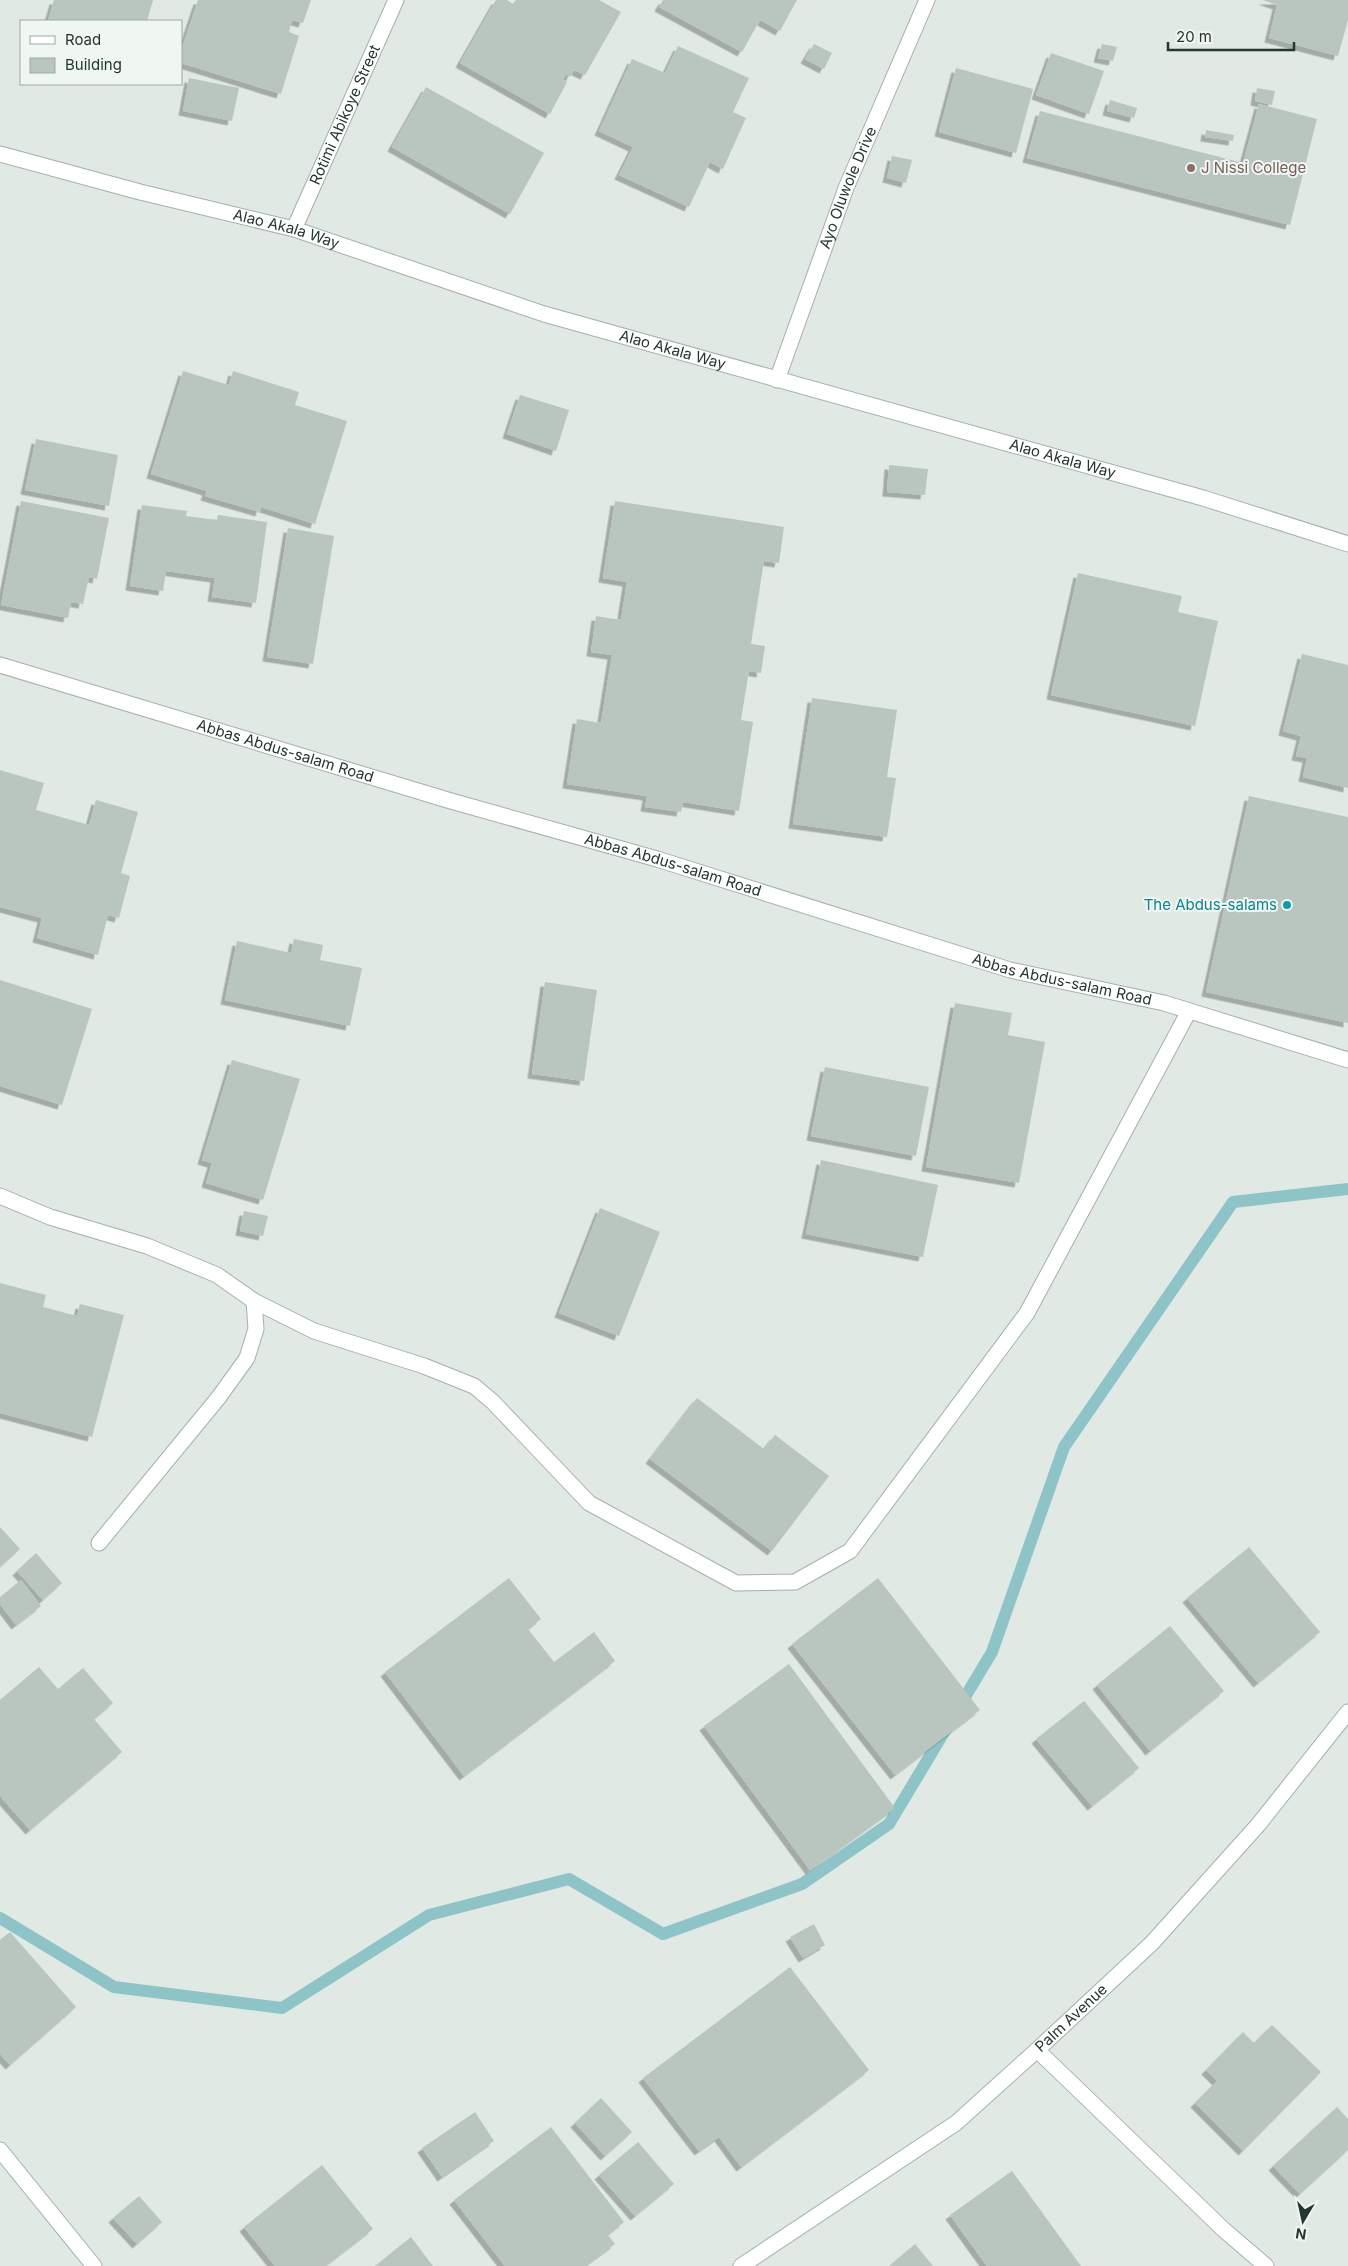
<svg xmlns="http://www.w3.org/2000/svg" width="1348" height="2266" viewBox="0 0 1348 2266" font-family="Inter,sans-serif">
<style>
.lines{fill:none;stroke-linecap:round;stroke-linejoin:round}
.stream{stroke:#8ec4c8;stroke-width:12}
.building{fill:#b9c6c0;filter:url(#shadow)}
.street-casing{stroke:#a4b0aa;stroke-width:17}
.secondary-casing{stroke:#a1b3ab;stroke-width:17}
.street{stroke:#fff;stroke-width:15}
.secondary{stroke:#fff;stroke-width:15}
.education-dot{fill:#8d6e63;stroke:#f0f6f2;stroke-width:2}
.culture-dot{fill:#0f9aa8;stroke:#f0f6f2;stroke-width:2}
.labels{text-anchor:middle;stroke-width:4;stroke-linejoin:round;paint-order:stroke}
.street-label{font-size:15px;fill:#233730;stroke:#f0f6f2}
.education-label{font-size:15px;fill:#785e54;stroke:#f0f6f2;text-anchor:start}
.culture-label{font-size:15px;fill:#0d838f;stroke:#f0f6f2;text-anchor:end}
</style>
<defs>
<filter id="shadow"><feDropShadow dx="-4.5" dy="4.5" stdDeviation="0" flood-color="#0004"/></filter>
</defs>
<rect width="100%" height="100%" fill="#e0e9e4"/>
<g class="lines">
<!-- stream -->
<g class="stream">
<polyline points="959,1707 992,1652 1064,1447 1233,1202 1348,1189"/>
<polyline points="0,1918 114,1987 282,2008 429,1915 569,1879 663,1934 802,1884 889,1824 946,1729"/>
</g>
</g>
<!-- building -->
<g class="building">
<polygon points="54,0 153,0 147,21 48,21"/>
<polygon points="198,0 311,0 303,23 292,20 289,32 299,36 281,94 181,63 181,51"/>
<polygon points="496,0 507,0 513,4 516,0 599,0 621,12 585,75 574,70 570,77 566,74 563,80 567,82 550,114 460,63"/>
<polygon points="663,0 797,0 780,31 760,20 742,52 659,7"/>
<polygon points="1263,0 1348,0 1348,20 1338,56 1269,38 1277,5"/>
<polygon points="814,44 832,53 824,69 805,59"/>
<polygon points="1102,44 1117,47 1113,61 1098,58"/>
<polygon points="678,46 749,78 733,112 746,118 723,169 710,162 689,207 619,175 633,147 599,131 632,59 665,73"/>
<polygon points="1051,53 1104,71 1089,114 1036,95"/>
<polygon points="956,68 1033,89 1016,153 939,132"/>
<polygon points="189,78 239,88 232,121 183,111"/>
<polygon points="426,87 544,153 510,214 392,147"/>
<polygon points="1257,88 1275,91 1272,105 1255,101"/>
<polygon points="1110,100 1137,108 1134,118 1107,111"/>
<polygon points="1259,104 1317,119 1290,225 1027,158 1040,111 1243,163"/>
<polygon points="1206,130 1234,135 1233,141 1205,137"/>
<polygon points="892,156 912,160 906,183 887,178"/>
<polygon points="183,371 229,385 233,371 299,392 295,405 347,421 315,524 261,507 260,512 205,496 207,491 151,474"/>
<polygon points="520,395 569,410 556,451 507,434"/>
<polygon points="36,439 118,455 109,506 25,490"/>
<polygon points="889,465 928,469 925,495 887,492"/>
<polygon points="21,501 109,518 97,579 89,577 83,604 71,602 68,618 1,605"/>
<polygon points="615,501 784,527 779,563 764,561 751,644 765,646 761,673 749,671 741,720 753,722 739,811 683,802 681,812 645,807 647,796 567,784 577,719 601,723 612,655 591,652 596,616 621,620 627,582 603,578"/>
<polygon points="142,505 187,511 186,516 217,520 218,515 267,522 256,603 212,597 215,578 166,571 163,591 130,586"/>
<polygon points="288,528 334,536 313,664 267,657"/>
<polygon points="1078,573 1182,596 1178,612 1218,621 1195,726 1051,695"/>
<polygon points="1302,654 1348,665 1348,788 1303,777 1307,758 1296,756 1301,736 1283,731"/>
<polygon points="812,698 897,710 887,777 896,778 887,837 793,824"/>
<polygon points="0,770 44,783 36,810 89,825 96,800 138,812 121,873 130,876 119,918 108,915 98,955 37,938 42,918 0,907"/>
<polygon points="1249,796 1348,817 1348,1023 1206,992"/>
<polygon points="294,939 323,945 320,960 362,968 350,1026 225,1000 237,941 291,953"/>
<polygon points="0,980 92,1009 62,1105 0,1086"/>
<polygon points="545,982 597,990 584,1081 532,1074"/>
<polygon points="955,1003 1012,1013 1008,1035 1045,1042 1019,1183 926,1167"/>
<polygon points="232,1060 300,1079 263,1200 206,1183 212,1163 202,1160"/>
<polygon points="825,1067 929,1087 916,1156 811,1136"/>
<polygon points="821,1160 938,1185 923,1257 806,1234"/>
<polygon points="600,1208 660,1232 619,1336 559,1313"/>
<polygon points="244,1211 268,1216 263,1236 240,1231"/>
<polygon points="0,1283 46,1295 43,1307 77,1316 80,1304 124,1315 92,1437 0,1413"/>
<polygon points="697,1398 764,1449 775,1435 829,1476 772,1551 650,1459"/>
<polygon points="0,1527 20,1549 0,1567"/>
<polygon points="1249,1547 1320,1632 1258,1683 1187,1598"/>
<polygon points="36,1553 62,1583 43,1600 17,1571"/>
<polygon points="509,1578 541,1619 528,1629 554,1662 594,1632 615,1661 464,1776 385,1672"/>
<polygon points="878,1578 980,1710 895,1775 792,1644"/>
<polygon points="21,1580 41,1606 16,1625 0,1604 0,1597"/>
<polygon points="1170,1626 1224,1691 1150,1751 1097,1685"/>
<polygon points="789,1664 895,1808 810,1870 704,1726"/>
<polygon points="39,1667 58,1689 83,1668 113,1703 94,1719 122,1752 30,1830 0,1796 0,1700"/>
<polygon points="1084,1701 1139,1768 1092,1806 1036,1739"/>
<polygon points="814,1924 825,1945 803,1958 790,1937"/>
<polygon points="10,1932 76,2007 10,2065 0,2054 0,1940"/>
<polygon points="790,1967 869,2070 741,2167 719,2137 699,2151 643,2078"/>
<polygon points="1272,2025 1321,2072 1243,2151 1195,2103 1217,2081 1206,2070 1243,2032 1254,2043"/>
<polygon points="601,2098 632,2132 605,2156 575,2123"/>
<polygon points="1337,2107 1348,2119 1348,2150 1300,2194 1273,2166"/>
<polygon points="475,2112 494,2141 442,2177 422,2148"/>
<polygon points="551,2127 624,2222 608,2235 615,2244 585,2266 505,2266 454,2200"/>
<polygon points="638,2142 674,2184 635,2216 599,2175"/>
<polygon points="322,2165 373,2229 325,2266 275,2266 244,2227"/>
<polygon points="1012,2171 1081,2266 987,2266 950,2215"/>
<polygon points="139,2196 162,2222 137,2244 113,2218"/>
<polygon points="411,2237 433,2266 375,2266"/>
<polygon points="915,2244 933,2266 889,2266"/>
</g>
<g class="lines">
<!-- street casing -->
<g class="street-casing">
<g id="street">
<path id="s1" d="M294 229 396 0"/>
<path id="s2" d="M777 380 846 188 927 0"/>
<path id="s3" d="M0 665 451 801 657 859 1010 970 1164 1003 1348 1060"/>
<polyline points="0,1196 50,1217 147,1246 217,1275 254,1301 314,1331 424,1366 474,1386 493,1402 589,1503 736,1583 795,1582 850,1551 1027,1313 1189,1011"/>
<polyline points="99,1543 219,1397 247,1358 256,1329 254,1301"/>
<polyline points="1037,2050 1224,2230 1266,2266"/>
<polyline points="0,2150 94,2266"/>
<path id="s4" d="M741 2266 956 2123 1037 2050 1152 1943 1258 1825 1348 1712"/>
</g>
</g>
<!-- secondary casing -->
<g class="secondary-casing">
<g id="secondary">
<path id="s5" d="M0 154 140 192 294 229 544 314 1203 498 1348 544"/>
</g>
</g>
<!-- street -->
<use href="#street" class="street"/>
<!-- secondary -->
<use href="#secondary" class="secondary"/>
</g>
<!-- markers -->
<circle class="education-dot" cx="1191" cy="168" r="5"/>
<circle class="culture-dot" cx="1287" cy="905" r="5"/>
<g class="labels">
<!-- street labels -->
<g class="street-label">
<text dy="5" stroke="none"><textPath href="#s1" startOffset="125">Rotimi Abikoye Street</textPath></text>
<text dy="5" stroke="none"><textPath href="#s2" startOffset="205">Ayo Oluwole Drive</textPath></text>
<text dy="5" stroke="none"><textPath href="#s5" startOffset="296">Alao Akala Way</textPath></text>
<text dy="5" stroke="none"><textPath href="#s5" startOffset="701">Alao Akala Way</textPath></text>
<text dy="5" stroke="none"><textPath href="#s5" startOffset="1106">Alao Akala Way</textPath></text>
<text dy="5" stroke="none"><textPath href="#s3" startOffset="298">Abbas Abdus-salam Road</textPath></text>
<text dy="5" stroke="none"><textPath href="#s3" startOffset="702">Abbas Abdus-salam Road</textPath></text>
<text dy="5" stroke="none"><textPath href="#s3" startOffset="1108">Abbas Abdus-salam Road</textPath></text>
<text dy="5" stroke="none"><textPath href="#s4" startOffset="414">Palm Avenue</textPath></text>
</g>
<!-- education labels -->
<g class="education-label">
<text x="1201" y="173">J Nissi College</text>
</g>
<!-- culture labels -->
<g class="culture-label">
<text x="1277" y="910">The Abdus-salams</text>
</g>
</g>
<!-- legend -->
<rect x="20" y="20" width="162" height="65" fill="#f0f6f2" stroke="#9eaaa4"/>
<rect x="30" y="36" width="25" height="8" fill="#ffffff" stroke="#9eaaa4"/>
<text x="65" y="45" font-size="15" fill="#233730">Road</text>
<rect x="30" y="58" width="25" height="15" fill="#b9c6c0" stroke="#9eaaa4"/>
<text x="65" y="70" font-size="15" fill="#233730">Building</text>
<!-- north arrow -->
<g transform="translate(1303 2221) rotate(189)" stroke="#f0f6f2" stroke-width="4" paint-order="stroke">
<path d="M0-4L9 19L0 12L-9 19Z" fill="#233730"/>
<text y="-8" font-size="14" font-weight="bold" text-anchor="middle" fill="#233730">N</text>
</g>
<!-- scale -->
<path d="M1168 42v8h126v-8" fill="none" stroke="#233730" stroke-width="2.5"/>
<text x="1176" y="42" font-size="15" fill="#233730" stroke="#f0f6f2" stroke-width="4" paint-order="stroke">20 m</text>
</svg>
